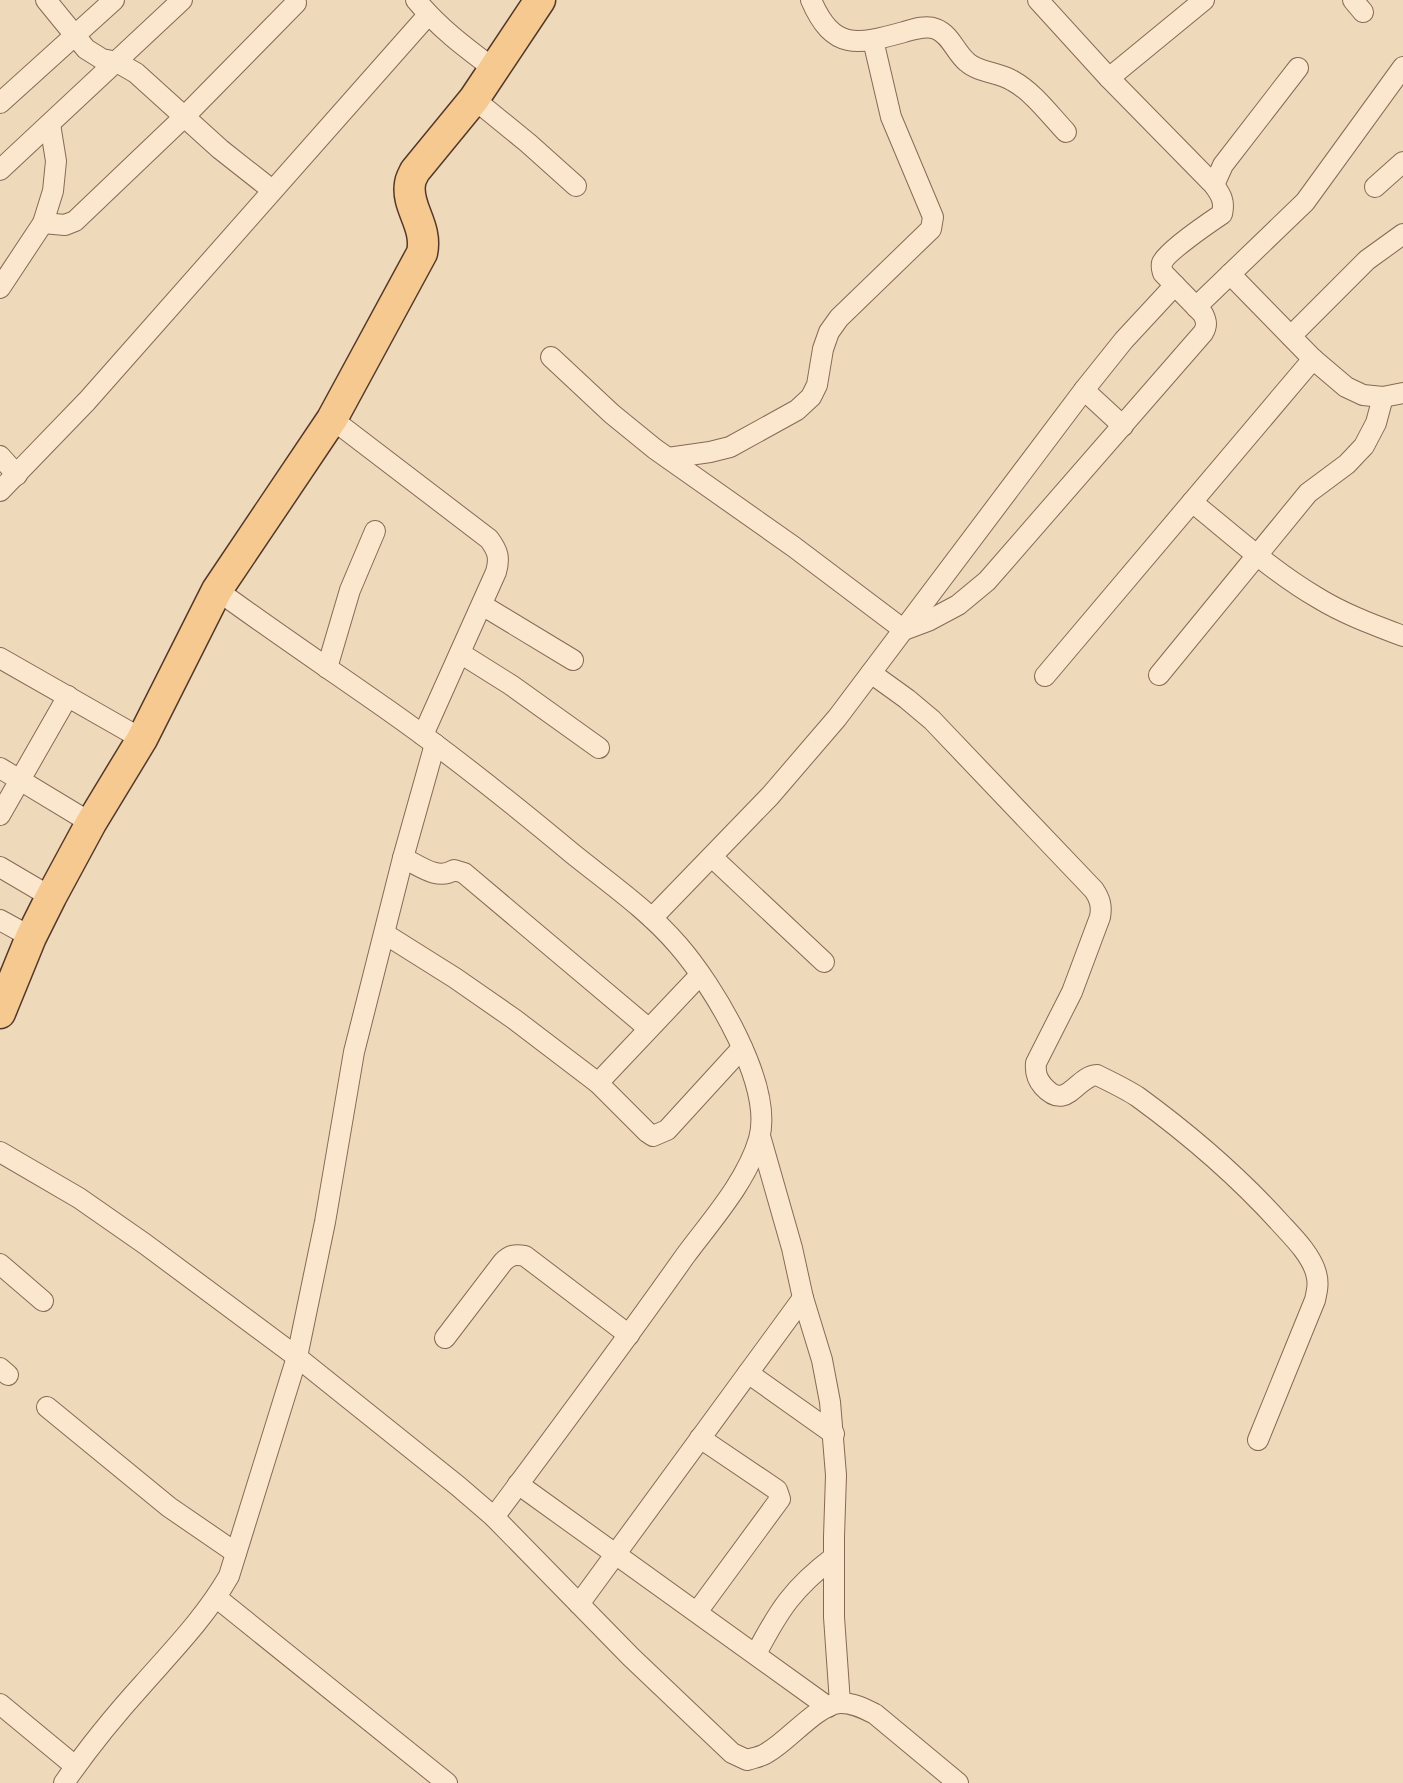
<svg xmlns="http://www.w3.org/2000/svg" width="1403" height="1783" viewBox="0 0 1403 1783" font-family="Lora,serif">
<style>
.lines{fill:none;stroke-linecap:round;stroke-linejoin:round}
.street-casing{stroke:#866955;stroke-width:22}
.primary-casing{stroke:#53382a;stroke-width:33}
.street{stroke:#fae7ce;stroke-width:20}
.primary{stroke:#f5c990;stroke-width:30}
</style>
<rect width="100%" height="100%" fill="#efd9bb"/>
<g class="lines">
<!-- street casing -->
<g class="street-casing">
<g id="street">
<polyline points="46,0 86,49 102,59 117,62 136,73 220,149 272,190"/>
<path d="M416 0C439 28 466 48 494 69"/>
<path d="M811 0C833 51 857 45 904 32 914 29 926 25 936 29 951 35 955 52 967 62 979 73 999 72 1013 81 1033 92 1050 115 1066 132"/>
<polyline points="1353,0 1363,12"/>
<polyline points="1109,78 1204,0"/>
<polyline points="474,99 528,143 576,186"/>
<polyline points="0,103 114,0"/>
<polyline points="0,170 182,0"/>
<polyline points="1214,185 1223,165 1298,68"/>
<polyline points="1375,187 1403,162"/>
<polyline points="43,223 65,225 75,221 184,117 296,3"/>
<polyline points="1230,274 1313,359 1346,387 1363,395 1383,397 1403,393"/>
<polyline points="0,288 43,223 53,191 56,161 50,124"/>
<polyline points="1196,307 1305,202 1403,67"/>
<polyline points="1291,336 1367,260 1403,234"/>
<path d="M551 357 612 414 655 449 794 547 904 630 928 621 958 605 987 581 1203 333C1207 326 1207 322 1203 314L1163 273C1162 269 1161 267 1162 263 1166 252 1210 222 1222 214 1225 201 1221 195 1214 185L1109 78 1038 0"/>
<polyline points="1084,390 1123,426"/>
<path d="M332 419 489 539C498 551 500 558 496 572L423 735"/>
<polyline points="0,456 17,475"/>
<polyline points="668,458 710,452 730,447 797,410 811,397 817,385 823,349 829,332 839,318 931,229 933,217 891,117 873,40"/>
<polyline points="0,491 87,401 428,15"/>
<path d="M1192 502C1233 535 1272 571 1318 598 1344 614 1374 625 1403 636"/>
<path d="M217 590C273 631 331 670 388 710 452 755 513 804 573 854 609 883 648 910 678 945 713 985 774 1085 759 1139 747 1181 711 1221 685 1256 623 1344 559 1430 494 1517"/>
<polyline points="482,605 573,660"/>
<polyline points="460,653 511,685 599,748"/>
<polyline points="0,658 142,739"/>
<polyline points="327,668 350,590 375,531"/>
<path d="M871 673 907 699 932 720 1094 890C1100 899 1102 906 1100 917L1072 992 1036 1063C1035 1073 1037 1079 1043 1086 1067 1113 1076 1076 1097 1075 1111 1082 1126 1089 1138 1097 1190 1135 1239 1177 1282 1225 1294 1238 1311 1255 1316 1273 1319 1283 1317 1291 1315 1300L1258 1440"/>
<polyline points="1159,675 1308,493 1347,464 1364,446 1376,423 1383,397"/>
<polyline points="1045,676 1313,359"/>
<polyline points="0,768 91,823"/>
<polyline points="0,815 68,696"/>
<polyline points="712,857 824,962"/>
<path d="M403 858C419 865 437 881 454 870L464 873 648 1028"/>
<polyline points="0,867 51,897"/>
<polyline points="652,918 770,796 837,718 1084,390 1124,340 1175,285"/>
<polyline points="0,920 31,937"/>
<polyline points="385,934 455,978 514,1019 598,1083 647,1132 653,1136 667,1130 742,1048"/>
<polyline points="598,1083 700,975"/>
<polyline points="760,1136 792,1248 803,1298 822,1360 830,1402 836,1475 834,1537 834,1617 840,1703"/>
<path d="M0 1152 79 1198 145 1244 297 1357 458 1486 494 1517 631 1657 732 1753 747 1760C753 1758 760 1757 765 1754 787 1743 815 1706 839 1703 852 1702 865 1709 875 1714L958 1783"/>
<polyline points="0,1264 43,1301"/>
<path d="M445 1338 503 1262C510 1255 515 1254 525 1256L629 1335"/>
<polyline points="0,1368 8,1375"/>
<polyline points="748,1373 834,1434"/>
<polyline points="47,1407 169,1507 236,1553"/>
<polyline points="518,1484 828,1707"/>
<polyline points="217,1598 447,1783"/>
<polyline points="579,1604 803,1298"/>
<polyline points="697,1612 780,1499 777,1490 700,1438"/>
<path d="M756 1654C779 1610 793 1588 834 1557"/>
<polyline points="0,1704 75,1766"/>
<path d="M64 1783C88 1748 115 1715 144 1683 174 1649 206 1616 229 1576L297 1357 325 1222 354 1052 403 858 435 744"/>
</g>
</g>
<!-- primary casing -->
<g class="primary-casing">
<path id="primary" d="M0 1013 31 937 51 897 91 823 142 739 217 590 332 419 422 253C428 226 406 207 410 184 410 180 413 175 415 171L474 99 540 0"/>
</g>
<!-- street -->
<use href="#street" class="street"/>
<!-- primary -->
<use href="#primary" class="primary"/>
</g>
</svg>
